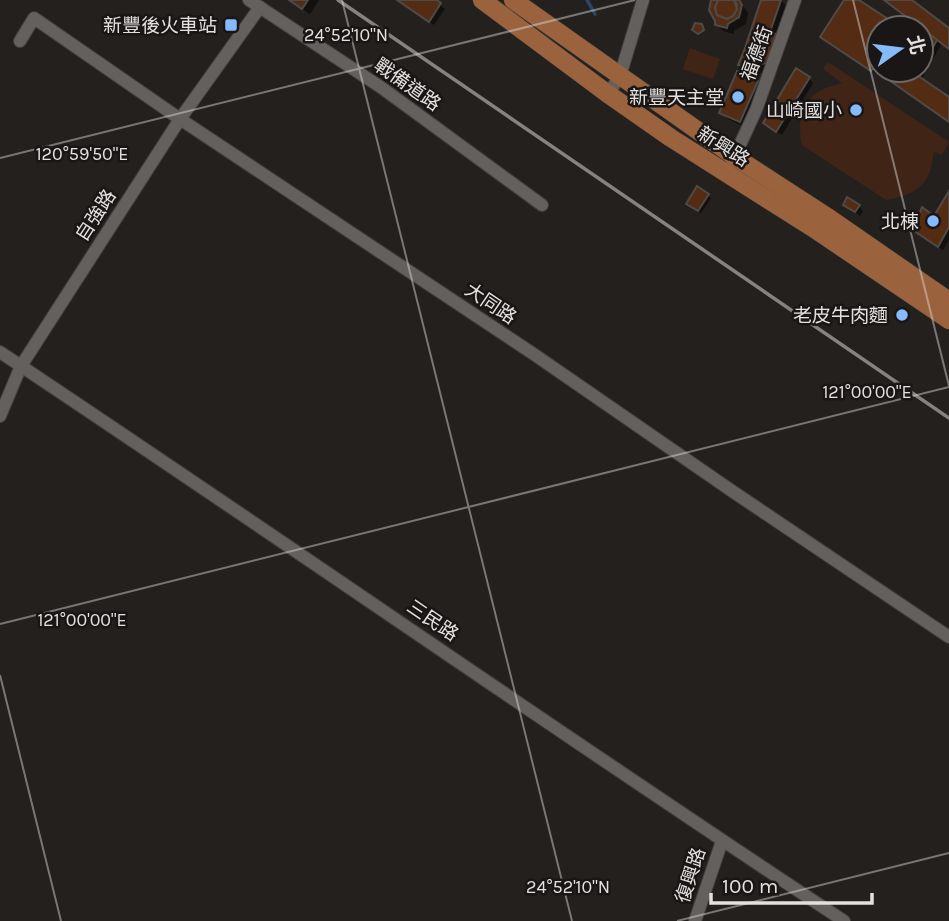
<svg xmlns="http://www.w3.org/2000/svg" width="949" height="921" viewBox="0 0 949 921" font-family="Karla,'Noto Sans TC',sans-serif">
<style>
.green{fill:#402516}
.shadow{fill:#0007}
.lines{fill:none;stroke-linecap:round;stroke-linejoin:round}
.stream{stroke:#29476a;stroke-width:3.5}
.building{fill:#542c14;stroke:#4e4a48;stroke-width:2}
.street-casing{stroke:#403d3c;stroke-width:14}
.primary-casing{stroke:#403d3c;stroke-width:19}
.street{stroke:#63605e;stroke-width:12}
.primary{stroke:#9b623e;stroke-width:18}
.rail{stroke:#858381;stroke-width:3.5}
.ticks{fill:none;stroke:#e3e1df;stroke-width:2;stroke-opacity:0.45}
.poi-dot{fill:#85bbfb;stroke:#191615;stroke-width:2.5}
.labels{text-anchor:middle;stroke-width:5;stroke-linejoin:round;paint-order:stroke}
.poi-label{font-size:19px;fill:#e3e1df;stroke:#191615;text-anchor:end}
.street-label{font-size:19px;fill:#e3e1df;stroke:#191615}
.ticks-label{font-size:18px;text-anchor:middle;fill:#e3e1df;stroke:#191615;stroke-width:5;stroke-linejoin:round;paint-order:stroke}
</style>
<rect width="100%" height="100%" fill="#23201e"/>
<!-- green -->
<g class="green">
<polygon points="690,48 720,59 713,79 683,69"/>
<path d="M828 62 949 142 942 155 934 152C932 159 932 168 929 174 921 192 903 197 886 200L802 145C797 122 801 98 826 88 831 86 837 85 842 83L823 69Z"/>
</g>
<!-- shadow -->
<g class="shadow">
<polygon points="288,0 319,0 310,14"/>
<polygon points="398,0 434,0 445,9 434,25"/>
<polygon points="713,0 739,0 748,13 746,24 734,31 734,34 723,31 717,25"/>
<polygon points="762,0 781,0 787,7 772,69 757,74 747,72 740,65"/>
<polygon points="846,0 855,0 898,28 879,28 879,70 877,74 827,42"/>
<polygon points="885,0 909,0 949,30 949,48 942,43 921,80 949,99 949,121 893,70 921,70 921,28 919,28 920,26"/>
<polygon points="809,78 813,83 782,135 770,128 765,123"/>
<polygon points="757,82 764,89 747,128 728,119 721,112"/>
<polygon points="698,189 711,198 701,213 691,206"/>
<polygon points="949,195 949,240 943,250 920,235 935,218"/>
<polygon points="845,205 859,206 863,211 860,216"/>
</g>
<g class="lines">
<!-- stream -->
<polyline class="stream" points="587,0 595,14"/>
</g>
<!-- building -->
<g class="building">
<polygon points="289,0 308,0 302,9"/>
<polygon points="397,0 437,0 441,3 429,22"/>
<polygon points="711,0 718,0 715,8 717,15 727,19 733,16 735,13 737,5 734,0 739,0 742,5 739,17 728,24 727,28 715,25 715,21 709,10"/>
<polygon points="718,0 734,0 737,9 733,16 727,19 717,15 715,8"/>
<polygon points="761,0 781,0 770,32 776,34 766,63 750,67 738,65 744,51"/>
<polygon points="844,0 859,0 900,27 879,28 879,59 871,71 820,37"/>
<polygon points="884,0 912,0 949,28 949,49"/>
<polygon points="695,23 702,24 704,30 698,34 692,30"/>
<polygon points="918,26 937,40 921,68 921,28 917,28"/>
<polygon points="796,68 810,77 776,132 763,123"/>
<polygon points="891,70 920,70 917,75 949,97 949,122 886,78"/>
<polygon points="737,71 758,81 740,122 719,113"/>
<polygon points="697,186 709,194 698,211 686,204"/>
<polygon points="949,191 949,227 938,247 913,230 922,207 934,216"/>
<polygon points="847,197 860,205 855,212 843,205"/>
</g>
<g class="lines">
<!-- street casing -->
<g class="street-casing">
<g id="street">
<polyline points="249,0 382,88 542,205"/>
<polyline points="20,41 34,18 180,119 535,355 732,491 949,637"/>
<polyline points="608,94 620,76 643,0"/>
<polyline points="732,162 756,110 795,0"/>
<path d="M0 352C283 540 561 735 844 921"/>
<polyline points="0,416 21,366 180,119 260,7"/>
<polyline points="695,921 722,841"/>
</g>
</g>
<!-- primary casing -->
<g class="primary-casing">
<g id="primary">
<polyline points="482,0 608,94 671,138 816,230 949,320"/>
<polyline points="513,0 735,157 826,216 949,301"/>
</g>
</g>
<!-- street -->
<use href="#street" class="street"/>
<!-- primary -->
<use href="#primary" class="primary"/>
<!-- rail -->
<polyline class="rail" points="338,0 949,418"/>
</g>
<!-- ticks -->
<path class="ticks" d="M342 0 572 921M853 0 949 386M0 158 635 0M0 624 949 387M0 675 61 921M677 921 949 853"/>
<!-- markers -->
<g class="poi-dot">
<rect x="224" y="18" width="14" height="14" rx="3.5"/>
<circle cx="738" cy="97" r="7"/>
<circle cx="856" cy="110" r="7"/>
<circle cx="933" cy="221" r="7"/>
<circle cx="902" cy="315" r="7"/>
</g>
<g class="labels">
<!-- poi labels -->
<g class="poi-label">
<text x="217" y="32">新豐後火車站</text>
<text x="724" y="104">新豐天主堂</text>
<text x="842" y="117">山崎國小</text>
<text x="919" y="228">北棟</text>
<text x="888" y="322">老皮牛肉麵</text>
</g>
<!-- street labels -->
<g class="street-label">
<text transform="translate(756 53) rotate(-70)" y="7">福德街</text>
<text transform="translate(408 84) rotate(35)" y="7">戰備道路</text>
<text transform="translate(724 146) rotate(32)" y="7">新興路</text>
<text transform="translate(95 215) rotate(-57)" y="7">自強路</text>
<text transform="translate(491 303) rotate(34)" y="7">大同路</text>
<text transform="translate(433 620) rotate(34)" y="7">三民路</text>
<text transform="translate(690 875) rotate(-72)" y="7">復興路</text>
</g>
</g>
<g class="ticks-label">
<text x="346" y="41">24°52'10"N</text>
<text x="82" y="160">120°59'50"E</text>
<text x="867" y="398">121°00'00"E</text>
<text x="82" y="626">121°00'00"E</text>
<text x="568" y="893">24°52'10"N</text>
</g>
<!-- north arrow -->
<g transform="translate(900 49) rotate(76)"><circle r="33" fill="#191615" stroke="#6a6766" stroke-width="2"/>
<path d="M0-5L12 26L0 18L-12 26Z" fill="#85bbfb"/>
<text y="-10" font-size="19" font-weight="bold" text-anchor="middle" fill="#e3e1df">北</text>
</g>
<!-- scale -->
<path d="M711 893v10h161v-10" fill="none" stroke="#e3e1df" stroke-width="3.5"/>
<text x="722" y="893" font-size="21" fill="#e3e1df" stroke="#191615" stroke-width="5" paint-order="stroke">100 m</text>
</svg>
